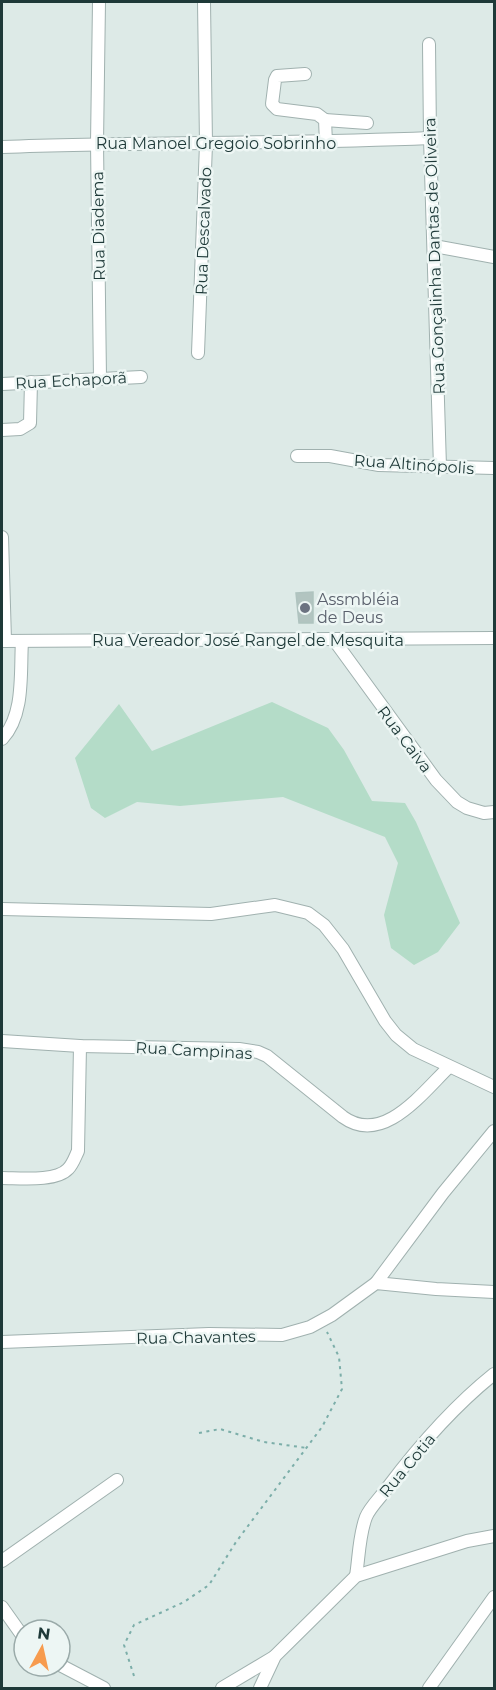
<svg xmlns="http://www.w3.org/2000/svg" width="496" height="1690" viewBox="0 0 496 1690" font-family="Montserrat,sans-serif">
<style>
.green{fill:#b4dcc8}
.building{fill:#b2c4c0;stroke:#afc3bf;stroke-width:1.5}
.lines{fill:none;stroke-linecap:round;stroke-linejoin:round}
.minor-casing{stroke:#a0b1af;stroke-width:14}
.path{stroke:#7caea9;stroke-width:2;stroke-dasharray:3 4.5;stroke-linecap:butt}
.minor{stroke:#fff;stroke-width:12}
.worship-dot{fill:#6b7280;stroke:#edf6f4;stroke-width:2}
.labels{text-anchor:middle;stroke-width:5;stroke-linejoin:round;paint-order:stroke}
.street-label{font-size:16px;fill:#1e3938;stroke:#edf6f4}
.worship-label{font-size:16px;fill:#5b616d;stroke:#edf6f4;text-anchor:start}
</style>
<rect width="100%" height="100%" fill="#ddeae7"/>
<!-- green -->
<polygon class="green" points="272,702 328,728 344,750 372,801 405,803 416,822 460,923 438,952 414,965 391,948 384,915 398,863 385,837 283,797 180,806 137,802 105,818 91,808 75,758 119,704 152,751"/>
<!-- building -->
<polygon class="building" points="313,592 313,623 299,623 296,593"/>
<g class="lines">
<!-- minor casing -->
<g class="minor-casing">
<g id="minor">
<polyline points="99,2 97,143 100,378"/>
<polyline points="429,44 430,138 440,467"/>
<polyline points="305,74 277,76 275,80 272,104 277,109 317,114 325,120 326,143"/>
<polyline points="325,120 367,123"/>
<path d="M2 147C144 142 287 144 430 138"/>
<polyline points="434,246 494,257"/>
<polyline points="198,353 206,144 204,2"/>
<polyline points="2,384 141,377"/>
<polyline points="2,430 20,429 30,423 31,382"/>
<polyline points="297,456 330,456 379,465 494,468"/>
<polyline points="2,537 5,641"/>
<polyline points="334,640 436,780 457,802 467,808 484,813 494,812"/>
<polyline points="2,641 494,638"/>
<path d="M2 739C25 715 20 672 22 641"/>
<polyline points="2,909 211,914 275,905 308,913 324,925 343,949 385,1021 396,1035 413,1049 494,1087"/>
<path d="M2 1041 80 1046 239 1049 258 1052 267 1056 343 1117C383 1146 422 1093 449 1067"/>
<path d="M2 1178C19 1178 56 1182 68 1169 73 1164 75 1157 78 1151L80 1046"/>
<polyline points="376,1283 443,1193 494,1131"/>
<polyline points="2,1342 209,1334 282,1335 310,1327 332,1315 376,1283 436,1289 494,1292"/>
<polyline points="2,1561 117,1480"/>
<path d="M356 1576C359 1557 359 1535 366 1517 370 1507 381 1497 388 1487 419 1446 454 1406 494 1374"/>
<polyline points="2,1607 24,1638"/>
<polyline points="60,1665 104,1688"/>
<polyline points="222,1688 274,1657"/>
<polyline points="260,1688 275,1656 356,1576 467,1541 494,1536"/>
<polyline points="429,1688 494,1597"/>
</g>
</g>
<!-- path -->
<g class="path">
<polyline points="199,1433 220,1429 264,1442 307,1448"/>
<polyline points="134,1676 124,1645 134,1625 184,1602 209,1585 236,1542 322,1427 342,1389 339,1357 327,1332"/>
</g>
<!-- minor -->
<use href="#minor" class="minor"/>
</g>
<!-- markers -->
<circle class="worship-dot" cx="305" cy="608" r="6"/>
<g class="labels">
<!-- street labels -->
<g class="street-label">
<text x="216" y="149">Rua Manoel Gregoio Sobrinho</text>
<text transform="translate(98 226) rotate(-91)" y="6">Rua Diadema</text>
<text transform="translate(203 231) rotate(-88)" y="6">Rua Descalvado</text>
<text transform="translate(434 256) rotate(-92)" y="6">Rua Gonçalinha Dantas de Oliveira</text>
<text transform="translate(71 380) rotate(-3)" y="6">Rua Echaporã</text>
<text transform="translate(414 464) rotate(4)" y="6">Rua Altinópolis</text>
<text x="248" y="646">Rua Vereador José Rangel de Mesquita</text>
<text transform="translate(405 739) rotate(53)" y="6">Rua Caiva</text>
<text transform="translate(194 1050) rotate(3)" y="6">Rua Campinas</text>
<text transform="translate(196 1337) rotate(-1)" y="6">Rua Chavantes</text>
<text transform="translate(407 1465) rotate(-50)" y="6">Rua Cotia</text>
</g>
<!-- worship labels -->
<g class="worship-label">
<text x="317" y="605">Assmbléia<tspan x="317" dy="18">de Deus</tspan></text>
</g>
</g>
<!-- border -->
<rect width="496" height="1690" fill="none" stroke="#1e3938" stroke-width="6"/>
<!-- north arrow -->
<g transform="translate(42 1648) rotate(8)"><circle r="28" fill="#edf6f4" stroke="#9aaaa9" stroke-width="1.5"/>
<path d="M0-4.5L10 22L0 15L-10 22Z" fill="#f79b4e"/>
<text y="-9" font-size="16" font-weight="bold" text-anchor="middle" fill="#1e3938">N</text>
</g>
</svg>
